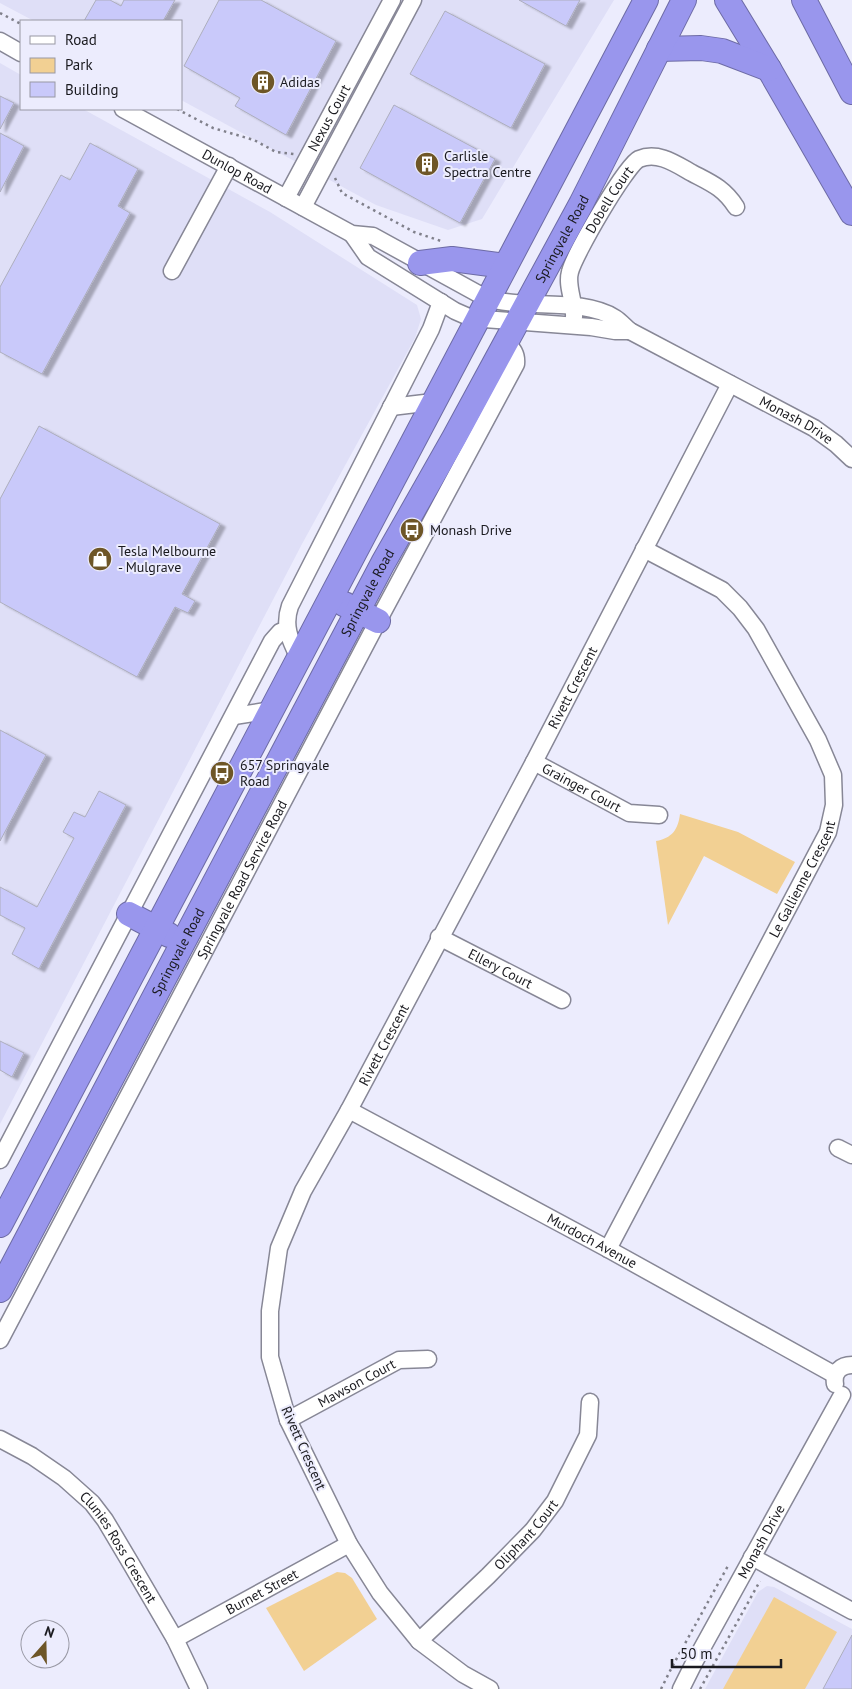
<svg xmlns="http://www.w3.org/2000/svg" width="852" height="1689" viewBox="0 0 852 1689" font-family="'PT Sans',sans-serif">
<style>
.built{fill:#dfdff7}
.green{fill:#f2d093}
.building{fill:#c9c9fa;stroke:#adaebd;filter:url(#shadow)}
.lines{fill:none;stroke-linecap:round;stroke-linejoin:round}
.minor-casing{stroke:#878796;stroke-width:19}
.highway-casing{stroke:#6d6ba5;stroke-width:26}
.path{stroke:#80808b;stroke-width:2.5;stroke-dasharray:2.5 4;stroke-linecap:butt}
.minor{stroke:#fff;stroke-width:16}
.highway{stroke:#9996ed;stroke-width:24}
.labels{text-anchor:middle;stroke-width:4;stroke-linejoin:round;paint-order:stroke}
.poi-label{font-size:14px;fill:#1a1a1f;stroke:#ececfd;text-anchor:start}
.street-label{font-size:14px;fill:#1a1a1f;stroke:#ececfd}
</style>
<defs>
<filter id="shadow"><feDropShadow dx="5.5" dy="3" stdDeviation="1" flood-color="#0004"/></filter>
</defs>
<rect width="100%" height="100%" fill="#ececfd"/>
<!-- built -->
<g class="built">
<polygon points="0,0 614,0 482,219 448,230 376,205 181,100 181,21 34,21 0,3"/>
<polygon points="0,63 21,75 21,109 83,109 270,212 417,305 421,319 415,338 302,544 0,1124"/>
<polygon points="767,1586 774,1587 852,1629 852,1689 705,1689 758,1592"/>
</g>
<!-- green -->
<g class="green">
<path d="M680 814 738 832 795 862 777 894 704 856 668 925 656 841C672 838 678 830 680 814Z"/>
<polygon points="337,1572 345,1573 352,1578 377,1619 304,1671 266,1608"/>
<polygon points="774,1597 837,1632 805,1689 723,1689"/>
</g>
<!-- building -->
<g class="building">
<polygon points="96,0 110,0 121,6 124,0 175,0 163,21 84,21"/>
<polygon points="219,0 261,0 336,41 286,135 235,106 240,98 184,66"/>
<polygon points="519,0 580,0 566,26"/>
<polygon points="445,11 545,64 511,128 410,74"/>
<polygon points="0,96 14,103 0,129"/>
<polygon points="394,105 495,159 460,223 360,168"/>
<polygon points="0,133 24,146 0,192"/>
<polygon points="90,143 138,169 118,206 130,213 42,374 0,352 0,287 61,175 70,180"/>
<polygon points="39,426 220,524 182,594 195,601 188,613 175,607 137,677 0,602 0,499"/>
<polygon points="0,730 46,755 0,841"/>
<polygon points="99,791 126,805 39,969 12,954 25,928 0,915 0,887 37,907 74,838 63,832 74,812 85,817"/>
<polygon points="0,1041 24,1053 12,1077 0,1070"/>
<polygon points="852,1635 852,1689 823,1689"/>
</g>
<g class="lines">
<!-- minor casing -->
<g class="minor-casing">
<g id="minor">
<polyline points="0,41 21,53"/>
<path id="s1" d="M123 109 352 234 373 236 484 297C522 311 580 296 615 318 620 321 625 327 630 331L814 428 836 444 852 459"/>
<path id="s2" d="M286 198 392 0"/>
<polyline points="303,207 413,0"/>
<polyline points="352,234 368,257 455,311 471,318 591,327 615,331 630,331"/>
<polyline points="172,271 229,166"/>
<path id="s3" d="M574 317C575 302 566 286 570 272 574 255 626 165 639 159 658 151 676 164 692 173 711 183 724 188 736 207"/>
<polyline points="391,407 433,402"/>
<path d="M299 658C290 640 283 626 290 606L431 329 441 302"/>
<polyline points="234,716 272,710"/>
<path id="s4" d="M534 762 629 813 659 815"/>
<path id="s5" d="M439 937 562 1000"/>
<path id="s6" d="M349 1110 608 1249 835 1375"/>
<polyline points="838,1148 852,1155"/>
<polyline points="0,1160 272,641 280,632 287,629"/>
<path id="s7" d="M608 1249 828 832 834 805 833 775 818 740 756 629 740 608 722 590 644 549"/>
<path id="s8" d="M0 1340 378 621 516 364C517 354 513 349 506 343"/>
<path d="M835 1384C833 1372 841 1365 852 1365"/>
<path id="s9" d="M288 1420 399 1360 428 1359"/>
<path id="s10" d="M0 1439 32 1456 64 1478 92 1503 105 1520 130 1562 175 1639 199 1689"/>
<polyline points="752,1557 852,1611"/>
<path id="s11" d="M175 1639 349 1544"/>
<path id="s12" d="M419 1641 488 1576 533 1530 555 1501 588 1435 590 1402"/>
<path id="s13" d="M490 1689 463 1674 419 1641 380 1593 349 1544 288 1420 270 1357V1311L279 1248 303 1191 349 1110 534 762 730 384"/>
<path id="s14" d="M681 1689 695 1661 842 1395"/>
</g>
</g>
<!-- highway casing -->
<g class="highway-casing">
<g id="highway">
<polyline points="727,0 769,69 852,213"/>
<polyline points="804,0 852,92"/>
<polyline points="659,49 701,48 722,51 769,69"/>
<polyline points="420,263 452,259 505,266"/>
<polyline points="344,604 378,621"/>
<polyline points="129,914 169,935"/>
<polyline points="0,1225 646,0"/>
<path id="s15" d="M0 1290 383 563 454 438 581 204 684 0"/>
</g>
</g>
<!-- path -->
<g class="path">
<polyline points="0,13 21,24"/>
<polyline points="177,109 213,128 254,140 276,152 294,154"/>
<polyline points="335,178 342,193 414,232 441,241"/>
<polyline points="661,1689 672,1667 729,1564"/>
<polyline points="700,1689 760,1581"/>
</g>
<!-- minor -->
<use href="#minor" class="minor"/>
<!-- highway -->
<use href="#highway" class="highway"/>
</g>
<!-- icons -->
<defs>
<g id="building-disc" transform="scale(1.25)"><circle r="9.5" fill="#6e5627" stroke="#ececfd"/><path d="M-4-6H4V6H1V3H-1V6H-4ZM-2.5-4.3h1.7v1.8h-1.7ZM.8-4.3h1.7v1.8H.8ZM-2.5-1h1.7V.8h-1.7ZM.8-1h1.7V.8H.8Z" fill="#fff"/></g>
<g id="bus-disc" transform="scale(1.25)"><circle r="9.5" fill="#6e5627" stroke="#ececfd"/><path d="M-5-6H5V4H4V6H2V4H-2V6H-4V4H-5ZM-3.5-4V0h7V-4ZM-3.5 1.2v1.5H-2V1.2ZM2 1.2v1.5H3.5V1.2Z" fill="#fff"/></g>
<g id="shop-disc" transform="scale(1.25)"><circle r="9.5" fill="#6e5627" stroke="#ececfd"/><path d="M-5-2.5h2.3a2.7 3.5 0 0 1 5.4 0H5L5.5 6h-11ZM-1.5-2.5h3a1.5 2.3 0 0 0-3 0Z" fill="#fff"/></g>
</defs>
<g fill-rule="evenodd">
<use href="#building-disc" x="263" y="82"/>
<use href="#building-disc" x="427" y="164"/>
<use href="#bus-disc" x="412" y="530"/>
<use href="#shop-disc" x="100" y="559"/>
<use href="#bus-disc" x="222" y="773"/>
</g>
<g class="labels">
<!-- poi labels -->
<g class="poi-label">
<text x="280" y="87">Adidas</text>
<text x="444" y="161">Carlisle<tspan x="444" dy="16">Spectra Centre</tspan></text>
<text x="430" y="535">Monash Drive</text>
<text x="118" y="556">Tesla Melbourne<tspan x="118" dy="16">- Mulgrave</tspan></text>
<text x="240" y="770">657 Springvale<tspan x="240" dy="16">Road</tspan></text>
</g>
<!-- street labels -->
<g class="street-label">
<text dy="5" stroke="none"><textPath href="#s2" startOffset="91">Nexus Court</textPath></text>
<text dy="5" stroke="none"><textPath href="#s1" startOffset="130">Dunlop Road</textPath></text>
<text dy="5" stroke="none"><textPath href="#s3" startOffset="128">Dobell Court</textPath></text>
<text dy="5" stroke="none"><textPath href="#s15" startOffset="1192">Springvale Road</textPath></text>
<text dy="5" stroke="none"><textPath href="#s1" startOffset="751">Monash Drive</textPath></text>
<text dy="5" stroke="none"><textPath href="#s15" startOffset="788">Springvale Road</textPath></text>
<text dy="5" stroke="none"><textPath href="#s13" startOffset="1152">Rivett Crescent</textPath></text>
<text dy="5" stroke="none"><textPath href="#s4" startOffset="54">Grainger Court</textPath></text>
<text dy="5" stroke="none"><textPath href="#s7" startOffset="418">Le Gallienne Crescent</textPath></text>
<text dy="5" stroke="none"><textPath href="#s8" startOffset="520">Springvale Road Service Road</textPath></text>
<text dy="5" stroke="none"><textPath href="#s15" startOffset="382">Springvale Road</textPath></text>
<text dy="5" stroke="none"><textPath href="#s5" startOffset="69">Ellery Court</textPath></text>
<text dy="5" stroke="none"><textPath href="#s13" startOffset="748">Rivett Crescent</textPath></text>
<text dy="5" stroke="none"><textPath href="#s6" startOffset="276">Murdoch Avenue</textPath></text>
<text dy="5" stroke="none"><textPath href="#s9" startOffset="78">Mawson Court</textPath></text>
<text transform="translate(304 1448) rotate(66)" y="5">Rivett Crescent</text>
<text dy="5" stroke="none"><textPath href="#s12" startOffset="151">Oliphant Court</textPath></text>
<text dy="5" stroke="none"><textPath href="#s14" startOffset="168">Monash Drive</textPath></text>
<text dy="5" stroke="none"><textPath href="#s10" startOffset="164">Clunies Ross Crescent</textPath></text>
<text dy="5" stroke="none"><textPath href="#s11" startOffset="99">Burnet Street</textPath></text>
</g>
</g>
<!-- legend -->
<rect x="20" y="20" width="162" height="90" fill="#ececfd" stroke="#9898a4"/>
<rect x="30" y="36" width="25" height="8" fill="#ffffff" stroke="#9898a4"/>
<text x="65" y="45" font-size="15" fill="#1a1a1f">Road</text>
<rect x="30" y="58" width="25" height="15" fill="#f2d093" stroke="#9898a4"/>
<text x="65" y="70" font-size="15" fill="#1a1a1f">Park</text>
<rect x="30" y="82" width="25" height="15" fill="#c9c9fa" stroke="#9898a4"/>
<text x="65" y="95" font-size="15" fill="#1a1a1f">Building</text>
<!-- north arrow -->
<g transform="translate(45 1644) rotate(20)"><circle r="24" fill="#ececfd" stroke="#9898a4"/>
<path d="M0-4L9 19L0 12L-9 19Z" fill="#6e5627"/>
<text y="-8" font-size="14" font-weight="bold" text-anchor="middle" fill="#1a1a1f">N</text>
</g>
<!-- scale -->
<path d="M672 1659v8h109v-8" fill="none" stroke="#1a1a1f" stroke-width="2.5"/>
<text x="680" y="1659" font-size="15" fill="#1a1a1f" stroke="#ececfd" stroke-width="4" paint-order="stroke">50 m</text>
</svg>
